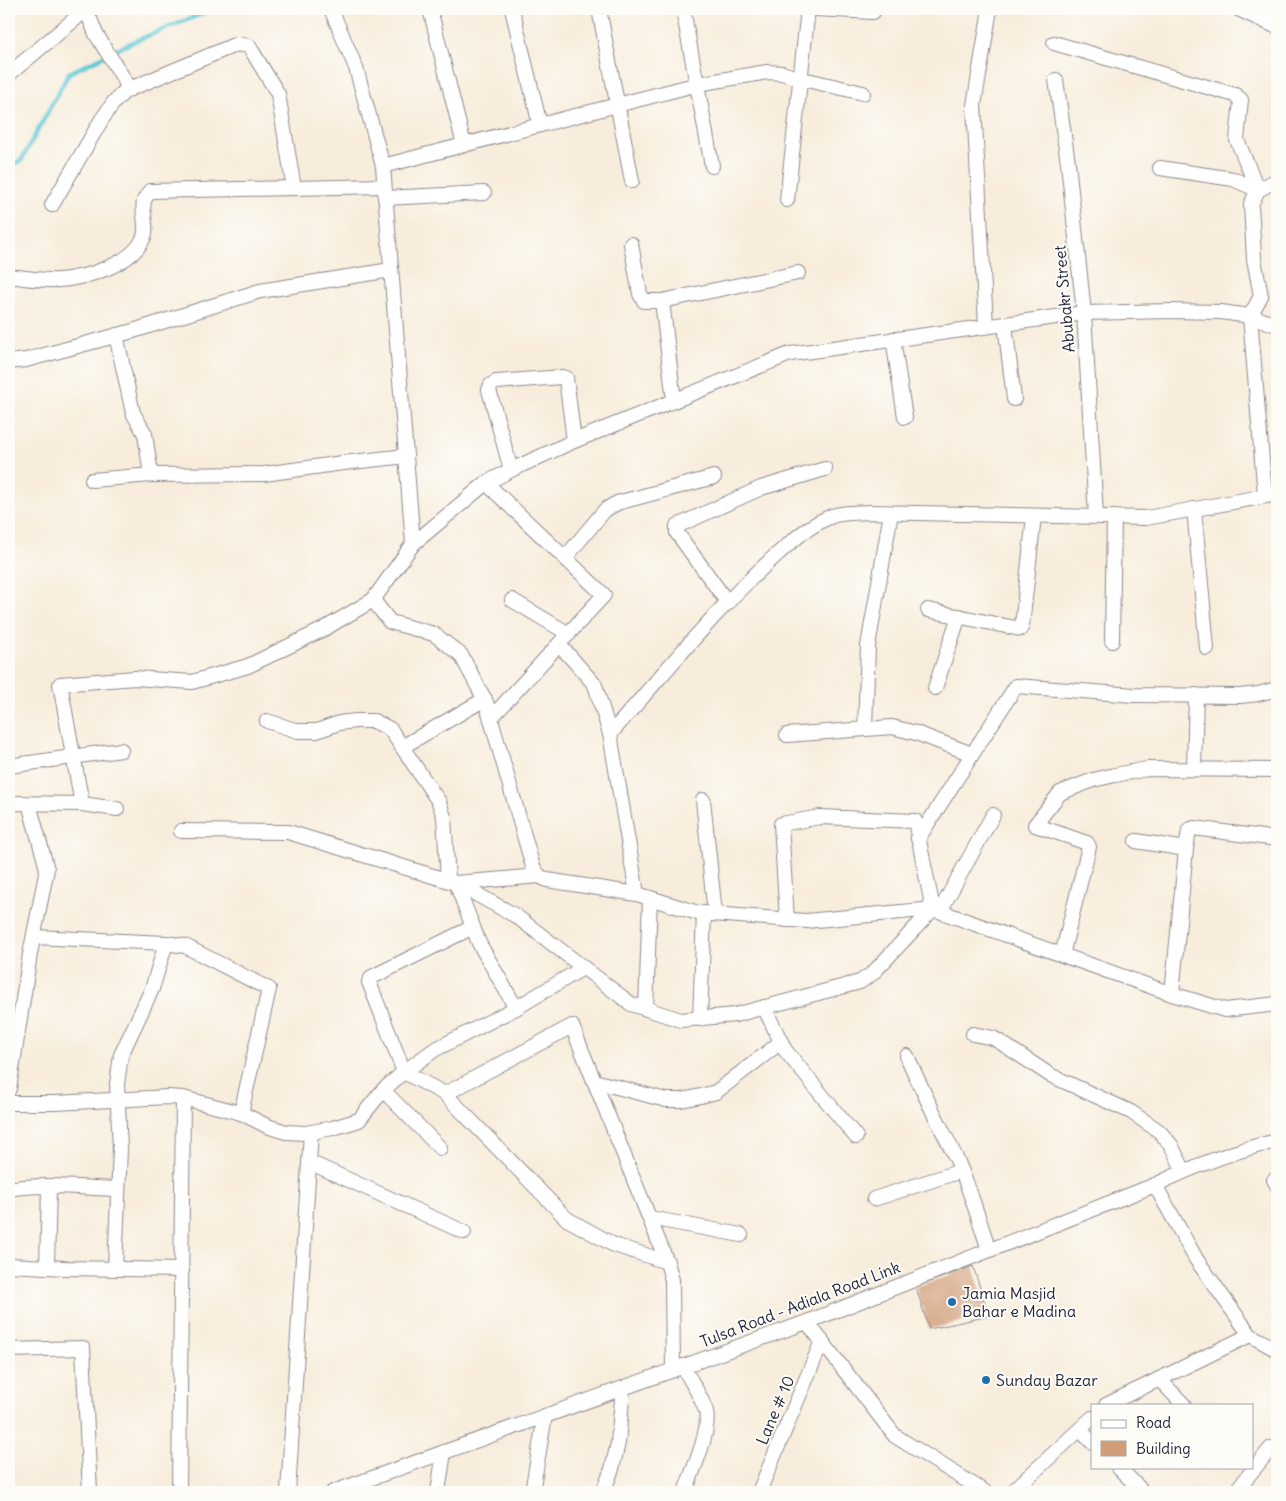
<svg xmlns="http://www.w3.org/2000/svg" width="1286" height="1501" viewBox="0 0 1286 1501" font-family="Delius,sans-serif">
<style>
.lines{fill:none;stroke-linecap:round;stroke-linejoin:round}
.stream{stroke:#5ec9d7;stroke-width:4.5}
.building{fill:#d19e7a}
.minor-casing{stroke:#8d888c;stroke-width:16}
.minor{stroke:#fff;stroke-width:14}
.poi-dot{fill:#1f6fb2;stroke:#fdfcf7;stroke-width:2}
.labels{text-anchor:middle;stroke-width:4;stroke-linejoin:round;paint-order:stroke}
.street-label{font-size:16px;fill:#22223b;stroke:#fdfcf7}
.poi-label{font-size:16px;fill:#22223b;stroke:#fdfcf7;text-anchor:start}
</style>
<rect width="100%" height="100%" fill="#fdfcf7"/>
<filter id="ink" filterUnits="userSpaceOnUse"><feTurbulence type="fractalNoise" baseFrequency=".02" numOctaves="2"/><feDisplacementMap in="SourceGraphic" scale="10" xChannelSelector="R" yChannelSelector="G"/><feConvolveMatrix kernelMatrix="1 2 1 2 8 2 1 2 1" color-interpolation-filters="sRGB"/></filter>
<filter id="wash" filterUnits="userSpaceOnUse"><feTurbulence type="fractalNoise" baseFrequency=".0096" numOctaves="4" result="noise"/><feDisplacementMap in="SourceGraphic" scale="20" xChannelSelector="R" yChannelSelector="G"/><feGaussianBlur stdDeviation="1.12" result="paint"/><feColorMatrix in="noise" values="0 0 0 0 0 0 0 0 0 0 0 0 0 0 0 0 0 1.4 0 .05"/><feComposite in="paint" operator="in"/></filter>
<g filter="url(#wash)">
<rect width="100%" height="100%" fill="#f8eddc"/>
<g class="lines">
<!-- stream -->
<polyline class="stream" points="9,165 21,161 69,73 135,41 214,9"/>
</g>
<g id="blocks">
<!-- building -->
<polygon class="building" points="973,1266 989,1316 929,1329 916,1287"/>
</g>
</g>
<g filter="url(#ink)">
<use href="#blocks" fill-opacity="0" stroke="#8d888c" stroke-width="1"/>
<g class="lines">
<!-- minor casing -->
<g class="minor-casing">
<g id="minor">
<polyline points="86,9 96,34 130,89"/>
<polyline points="331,9 356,68 383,166 413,544"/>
<polyline points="430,9 464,145"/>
<polyline points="512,9 540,125"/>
<polyline points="599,9 632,181"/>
<polyline points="683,9 712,166"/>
<polyline points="816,9 873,12"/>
<polyline points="1238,9 1275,26"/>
<polyline points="1265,9 1277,14"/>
<polyline points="1054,43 1235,95 1241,100 1237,140 1258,190"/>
<polyline points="9,74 87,9"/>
<polyline points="1056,80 1068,163 1084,313 1096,516"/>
<polyline points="383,166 698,84 767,72 782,73 794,77 863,93"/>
<polyline points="1160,168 1233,179 1258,190"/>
<polyline points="385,198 484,193"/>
<polyline points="787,200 808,9"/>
<polyline points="52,205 102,119 114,102 125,91 237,44 249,46 278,94 294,188"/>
<polyline points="631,244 640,294 644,301 662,301"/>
<path d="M9 276C25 278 43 281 59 280 85 278 131 265 143 239 149 228 141 213 144 201 145 198 148 194 150 191L384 186"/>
<polyline points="1005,324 1014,399"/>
<polyline points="986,326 974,105 990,9"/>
<polyline points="116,335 133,413 145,434 151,475"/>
<polyline points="893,339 905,417"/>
<polyline points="9,362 26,360 133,331 260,291 391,270"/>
<polyline points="674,401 662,301 798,273"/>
<polyline points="511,470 489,390 491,385 496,382 562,377 566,378 574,441"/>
<polyline points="92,480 151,475 264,474 343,463 406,456"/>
<polyline points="486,483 604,595 491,718"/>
<polyline points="1265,496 1250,316 1261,296 1254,259 1251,204 1258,190 1277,180"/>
<polyline points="1194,509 1207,648"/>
<polyline points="565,558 605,510 617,503 714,477"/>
<polyline points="373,600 390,622 434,634 461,655 486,702 533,867 539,876 547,880 637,894 698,913 806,921 933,909"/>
<polyline points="512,600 569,634"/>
<polyline points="728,603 677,533 677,526 761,488 825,469"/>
<polyline points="928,610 1020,629 1022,626 1034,516"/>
<polyline points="1112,641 1114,517"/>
<polyline points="558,646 566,652 595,685 610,734 637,894"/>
<polyline points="935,688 959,616"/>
<polyline points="267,721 298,731 317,731 339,723 356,721 374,721 390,729 439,802 444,817 448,880"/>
<polyline points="865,728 868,646 891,513"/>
<path d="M610 734C663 675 714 611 773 558 791 542 809 525 832 516 844 512 857 513 870 512L1146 518 1277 494"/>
<polyline points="787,735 892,727 916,733 972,754"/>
<polyline points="402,747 485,699"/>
<polyline points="9,766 121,750"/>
<polyline points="1194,769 1196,695"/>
<polyline points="703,800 715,914"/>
<polyline points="9,803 82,804 117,809"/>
<polyline points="82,804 60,684 135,678 192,682 248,666 324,629 373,600 413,544 486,483 511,470 574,441 790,354 1084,313 1170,311 1221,312 1250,316 1277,325"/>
<polyline points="181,831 288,832 456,883 516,916 631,1004 681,1020 735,1015 860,982 873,973 933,909"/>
<polyline points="918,839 1016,686 1134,695 1240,696 1258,694 1277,689"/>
<polyline points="1136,841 1186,849"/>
<polyline points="940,911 993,815"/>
<polyline points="787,920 781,824 820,817 915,821 933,909 1172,994 1225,1010 1277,1004"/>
<polyline points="473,927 372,977 369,982 404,1072 445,1094 567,1219 614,1245 667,1262"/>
<polyline points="34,937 166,943 185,946 269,989 241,1113"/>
<polyline points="1062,955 1089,847 1087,843 1035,825 1060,793 1093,780 1115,775 1147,769 1277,770"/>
<polyline points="1172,994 1186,849 1189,830 1194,828 1277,839"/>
<polyline points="764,1007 785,1050 856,1137"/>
<polyline points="516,1008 479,943 456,883 539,876"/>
<polyline points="646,1009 650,898"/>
<polyline points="700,1019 704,913"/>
<polyline points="973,1034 993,1038 1000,1042 1050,1075 1131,1112 1159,1131 1171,1145 1184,1171"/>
<path d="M907 1056C922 1091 940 1125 957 1160 970 1189 979 1220 989 1250"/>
<polyline points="594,1081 666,1100 681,1100 701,1096 716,1092 781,1042"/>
<polyline points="9,1089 30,954 47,869 31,811"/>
<polyline points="383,1090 440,1148"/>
<polyline points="445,1094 572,1026 667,1262 672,1280 673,1370"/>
<polyline points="9,1103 55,1103 168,1097 183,1098 241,1113 267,1126 286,1132 306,1133 333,1128 359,1120 383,1090 404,1072 434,1050 516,1008 583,968"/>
<polyline points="309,1162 464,1232"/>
<polyline points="1274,1180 1277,1185"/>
<polyline points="1155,1185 1196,1259 1250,1335"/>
<path d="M9 1189C44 1183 83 1188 118 1189"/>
<polyline points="874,1199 961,1171"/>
<polyline points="650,1218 741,1235"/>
<polyline points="9,1265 65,1268 182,1270"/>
<polyline points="47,1267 49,1187"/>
<polyline points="115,1269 120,1149 117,1084 121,1055 152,989 166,943"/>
<polyline points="807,1322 895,1436 985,1492"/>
<polyline points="9,1350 83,1348 90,1492"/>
<path d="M683 1366C689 1379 702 1397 706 1411 711 1432 692 1471 685 1492"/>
<polyline points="1159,1379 1184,1405"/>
<polyline points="1106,1405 1250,1335 1277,1350"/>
<polyline points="1080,1430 1092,1442"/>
<polyline points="1118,1467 1143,1492"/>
<polyline points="179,1492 183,1098"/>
<polyline points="288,1492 311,1132"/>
<path d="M333 1492 807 1322 1155 1185C1194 1166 1235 1150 1277 1141"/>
<polyline points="438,1492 444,1452"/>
<polyline points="532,1492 545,1416"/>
<polyline points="603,1492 612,1469 618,1443 623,1388"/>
<polyline points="759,1492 822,1341"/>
<polyline points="1012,1492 1092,1418"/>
<polyline points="1235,1492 1271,1448 1277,1450"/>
</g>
</g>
<!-- minor -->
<use href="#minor" class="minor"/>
</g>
</g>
<!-- markers -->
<g class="poi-dot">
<circle cx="952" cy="1302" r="5"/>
<circle cx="986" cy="1380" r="5"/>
</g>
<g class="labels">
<!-- street labels -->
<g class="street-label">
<text transform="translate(1064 299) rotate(-95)" y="6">Abubakr Street</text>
<text transform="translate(800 1304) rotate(-21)" y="6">Tulsa Road - Adiala Road Link</text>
<text transform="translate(775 1410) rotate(-67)" y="6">Lane # 10</text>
</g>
<!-- poi labels -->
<g class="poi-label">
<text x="962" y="1299">Jamia Masjid<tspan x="962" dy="18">Bahar e Madina</tspan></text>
<text x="996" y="1386">Sunday Bazar</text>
</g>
</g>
<!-- margin -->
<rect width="1286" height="1501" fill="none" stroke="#fdfcf7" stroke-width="30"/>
<!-- legend -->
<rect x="1091" y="1404" width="162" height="65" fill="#fdfcf7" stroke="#a5a5ac"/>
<rect x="1101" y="1420" width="25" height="8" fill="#ffffff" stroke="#a5a5ac"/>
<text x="1136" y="1428" font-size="15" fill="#22223b">Road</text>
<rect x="1101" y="1441" width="25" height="15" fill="#d19e7a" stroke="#a5a5ac"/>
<text x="1136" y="1454" font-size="15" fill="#22223b">Building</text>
</svg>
